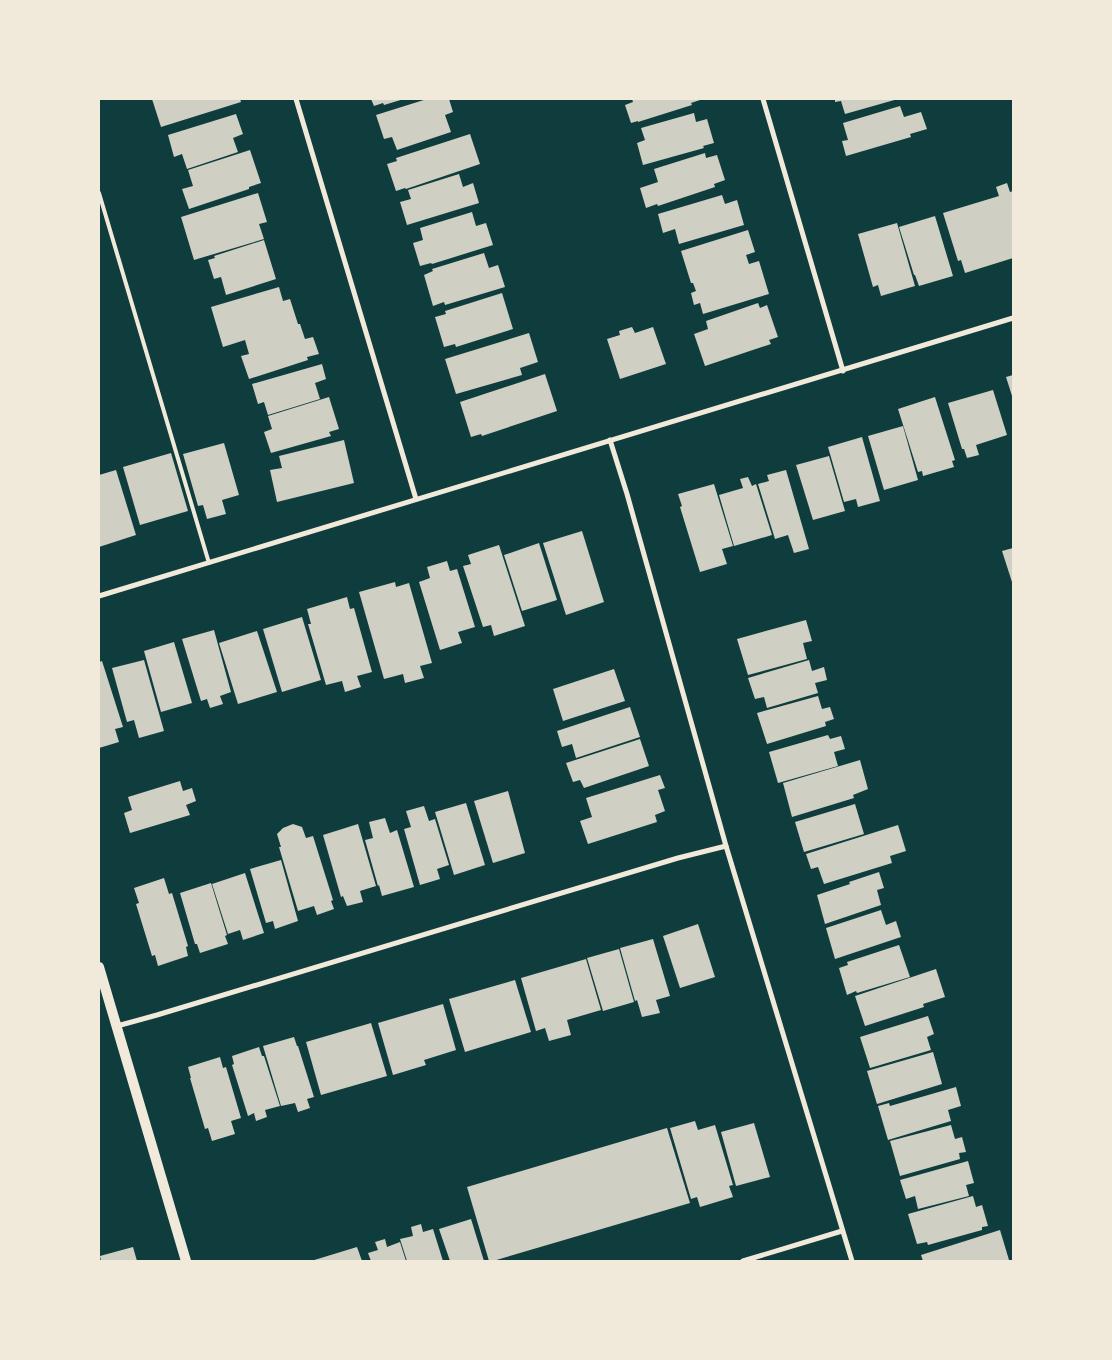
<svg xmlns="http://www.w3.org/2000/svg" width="1112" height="1360" viewBox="0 0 1112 1360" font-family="'Nunito Sans',sans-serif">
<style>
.building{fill:#cfcfc3}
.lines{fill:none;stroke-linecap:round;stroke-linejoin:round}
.service{stroke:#f1e9da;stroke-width:4}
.minor{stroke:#f1e9da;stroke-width:5}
.secondary{stroke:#f1e9da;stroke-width:10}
</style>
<rect width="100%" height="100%" fill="#0f3d3e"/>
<!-- building -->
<g class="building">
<polygon points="152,99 240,99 241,102 161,127"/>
<polygon points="371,99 404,99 384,105 383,103 374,106"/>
<polygon points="427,99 449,99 453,112 445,115 451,132 397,150 392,137 384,139 376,115"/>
<polygon points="632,99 703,99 691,103 692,105 638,122 638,121 631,123 625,105 633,102"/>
<polygon points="835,99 898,99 845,114 841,101 835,102"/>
<polygon points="900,106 904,117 921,112 927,129 910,134 911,137 846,156 842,141 848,140 843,123"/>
<polygon points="694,113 696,122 707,119 714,143 703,146 704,148 643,165 637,143 645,140 641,128"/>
<polygon points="236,114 243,134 233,138 238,152 187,169 182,154 174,157 168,135"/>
<polygon points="470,134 480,164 406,189 405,188 396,191 387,164 397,161 396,158"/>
<polygon points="250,150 261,183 249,187 249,189 189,209 182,189 193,186 188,170"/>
<polygon points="705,153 706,158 717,155 725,180 714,184 715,187 658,206 657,204 646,208 640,188 658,182 654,169"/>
<polygon points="459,174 463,187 473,183 479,203 407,225 400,202 411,199 408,190"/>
<polygon points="1007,183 1010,192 1013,191 1013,258 965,273 961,260 958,261 943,213 999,196 996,187"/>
<polygon points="258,193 267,222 259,224 264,239 194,260 181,217"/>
<polygon points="722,195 725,204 737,200 744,225 679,244 675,229 663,233 658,214"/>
<polygon points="472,212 476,226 486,223 493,245 432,264 431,263 420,266 413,243 423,240 420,228"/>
<polygon points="935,216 953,276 919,286 915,275 914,275 899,227"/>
<polygon points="897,223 915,286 881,296 878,285 873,287 858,234"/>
<polygon points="748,230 755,252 746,255 749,264 759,261 769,294 703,314 700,303 694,305 691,293 696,291 693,283 691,283 681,251"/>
<polygon points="264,240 276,279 226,295 221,277 214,279 208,260 215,258 214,256"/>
<polygon points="484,253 489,268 498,265 505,287 445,305 444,302 433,306 424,275 433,271 432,269"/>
<polygon points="279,287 283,301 290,299 298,324 300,324 305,339 313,337 319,354 307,357 308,360 249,379 241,356 249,354 245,340 223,347 211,307"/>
<polygon points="502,293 513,329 456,347 455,344 444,347 435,317 446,314 445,311"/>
<polygon points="758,303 760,308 767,305 778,337 769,340 771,344 705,366 694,334 708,329 706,321"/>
<polygon points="632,327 635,333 653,327 666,364 620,379 607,339 620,335 619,331"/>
<polygon points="529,333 538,362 520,368 522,375 456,394 445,359"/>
<polygon points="322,364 326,379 315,383 320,399 268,415 264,402 258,404 252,384"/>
<polygon points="545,374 557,411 482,436 481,434 471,437 460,402"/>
<polygon points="1013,375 1013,399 1006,377"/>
<polygon points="993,390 1007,435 976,445 979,455 967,458 964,449 962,449 948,403"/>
<polygon points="329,397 339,429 329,432 331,436 271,453 264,432 272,429 268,416"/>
<polygon points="935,397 955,460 952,461 954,467 923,476 922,471 918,472 898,409"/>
<polygon points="903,426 918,480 884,490 868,436"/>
<polygon points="862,437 880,501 858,507 856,499 844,502 828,447"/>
<polygon points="344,440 354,483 277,502 270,470 282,468 279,456"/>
<polygon points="224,443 239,495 222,500 226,514 207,519 203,505 198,506 183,454"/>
<polygon points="171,453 188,511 140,525 123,467"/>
<polygon points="829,456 845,511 813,520 796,465"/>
<polygon points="116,470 136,535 99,547 99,475"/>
<polygon points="786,470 809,549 794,553 788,535 775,539 758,484 769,481 767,475"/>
<polygon points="748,477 752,486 756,484 772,535 734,546 719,495 743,488 740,479"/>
<polygon points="714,484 733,546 722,549 727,564 700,572 680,507 682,506 678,494"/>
<polygon points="582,531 604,602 566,615 543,543"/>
<polygon points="539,543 557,600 522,611 504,555"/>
<polygon points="499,545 525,626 494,636 491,625 483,627 463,566 471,564 468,555"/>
<polygon points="1013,548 1013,581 1012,582 1002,551"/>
<polygon points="447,561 450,571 457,569 475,627 458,632 462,643 440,650 419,582 430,578 427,567"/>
<polygon points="395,582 396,587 409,583 432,663 420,666 424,678 405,683 403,674 384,679 359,592"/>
<polygon points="347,597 350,609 354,608 372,672 357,676 361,687 345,692 342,681 326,685 308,624 311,624 307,609"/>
<polygon points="302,617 321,680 282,692 263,629"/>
<polygon points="806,620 812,641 803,643 807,659 748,675 737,639"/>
<polygon points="214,630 231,692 220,696 223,704 210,708 207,699 201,701 182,639"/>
<polygon points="257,631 277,692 238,704 219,643"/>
<polygon points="174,642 192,703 161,712 144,651"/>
<polygon points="144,660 164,731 139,738 134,720 127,722 112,668"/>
<polygon points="809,660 812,671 824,667 827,680 815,683 818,693 767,708 764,697 755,699 748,678"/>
<polygon points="102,661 123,727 115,729 119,742 99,748 99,662"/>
<polygon points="614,669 625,701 563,721 553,689"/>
<polygon points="818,696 822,709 830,707 834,719 825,722 826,726 767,744 757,713"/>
<polygon points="630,707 640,737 576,758 572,744 562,747 557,731"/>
<polygon points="828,735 830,739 841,736 845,749 834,752 838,766 778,783 769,752"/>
<polygon points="640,739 649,766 584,788 580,780 573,782 566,763"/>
<polygon points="860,760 868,789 853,795 854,798 792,817 783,783"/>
<polygon points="660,775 665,788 658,790 665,811 655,815 657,822 588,844 580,821 592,817 586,798"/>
<polygon points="180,781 183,791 192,788 196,801 186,805 190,815 130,833 124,813 132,810 128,797"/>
<polygon points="508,791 525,853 493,863 474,801"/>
<polygon points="466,803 485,865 454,875 435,812"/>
<polygon points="855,804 864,834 804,852 795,822"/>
<polygon points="424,806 429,821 435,819 449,865 437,869 440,879 420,885 404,829 411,827 406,811"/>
<polygon points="385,818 390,833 397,830 414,887 382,896 379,885 378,886 365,840 373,838 369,822"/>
<polygon points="293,824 302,827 306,838 313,836 333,900 331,901 334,909 317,915 314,906 298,911 279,847 281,847 277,834 283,828"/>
<polygon points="358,824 376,886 360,891 363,902 347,906 343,896 341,897 323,835"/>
<polygon points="898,825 906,851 890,856 892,863 824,884 818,867 811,869 806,854"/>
<polygon points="281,860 298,921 275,929 273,921 266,923 250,869"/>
<polygon points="879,872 884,888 877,890 881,905 825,924 817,895 850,884 849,882"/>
<polygon points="245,873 264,933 243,940 240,930 228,934 212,884"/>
<polygon points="164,878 169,894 172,893 188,946 186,947 188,956 158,966 155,955 152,956 136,904 139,903 134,888"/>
<polygon points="211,883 227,935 225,936 228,944 200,953 197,944 195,944 180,893"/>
<polygon points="881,910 886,925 896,921 901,937 835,959 826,928"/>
<polygon points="698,924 715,977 680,988 663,936"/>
<polygon points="653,939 670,996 656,1000 660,1013 642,1017 637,1000 635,1001 620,948"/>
<polygon points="899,945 910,977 857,993 856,991 847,995 839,968 848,965 847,962"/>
<polygon points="619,949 634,1002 603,1011 587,958"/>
<polygon points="586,959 601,1010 567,1020 571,1035 549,1041 545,1028 536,1031 521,978"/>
<polygon points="936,969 945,997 923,1004 924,1007 865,1026 855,996"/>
<polygon points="515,980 531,1032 465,1052 449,999"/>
<polygon points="443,1004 456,1050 424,1060 426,1065 393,1075 378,1023"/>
<polygon points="928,1016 934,1034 927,1037 931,1050 870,1068 860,1037"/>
<polygon points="371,1023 387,1076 321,1095 306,1042"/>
<polygon points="294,1037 297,1046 298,1046 314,1097 307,1099 310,1108 298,1112 295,1103 281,1106 263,1046"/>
<polygon points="259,1047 262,1056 264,1056 280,1106 265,1110 267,1117 256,1121 254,1113 248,1116 232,1065 234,1064 232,1056"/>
<polygon points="933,1052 942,1084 877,1104 867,1071"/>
<polygon points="220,1057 223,1068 226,1067 241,1118 231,1121 235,1134 212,1141 208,1128 205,1129 190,1078 191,1078 188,1067"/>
<polygon points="956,1087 961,1106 948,1110 951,1121 888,1140 878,1106 889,1103 890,1106"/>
<polygon points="695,1121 698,1130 715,1125 733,1185 729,1186 733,1197 700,1207 697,1197 691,1199 670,1128"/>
<polygon points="754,1123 770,1177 736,1186 721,1132"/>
<polygon points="951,1125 955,1139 962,1137 966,1152 959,1153 960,1159 900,1176 890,1141"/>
<polygon points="667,1128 690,1203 493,1261 489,1261 467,1187"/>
<polygon points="968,1161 974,1183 966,1185 969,1196 918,1209 915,1196 906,1199 900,1180"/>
<polygon points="973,1196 976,1207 982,1205 988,1226 982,1227 982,1230 928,1245 927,1242 917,1244 908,1214"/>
<polygon points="471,1219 484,1261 450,1261 439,1229"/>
<polygon points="421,1224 423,1232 433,1229 443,1261 407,1261 400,1239 413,1236 411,1227"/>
<polygon points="1000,1230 1009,1260 1004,1261 923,1261 921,1255"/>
<polygon points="385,1239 387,1247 400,1242 406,1261 371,1261 368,1253 378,1250 375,1242"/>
<polygon points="133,1247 137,1261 101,1261 100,1256"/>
<polygon points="357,1247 362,1261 311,1261"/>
</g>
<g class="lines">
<!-- service -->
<polyline class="service" points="99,193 209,563"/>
<!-- minor -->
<g class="minor">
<polyline points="296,99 416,499"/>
<polyline points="763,99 843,371"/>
<polyline points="610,440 627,494 726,846 852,1261"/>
<polyline points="99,596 1013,318"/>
<polyline points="117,1026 157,1015 678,858 726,846"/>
<polyline points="743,1261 842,1231"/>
</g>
<!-- secondary -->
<polyline class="secondary" points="99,967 186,1261"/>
</g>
<!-- border -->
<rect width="1112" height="1360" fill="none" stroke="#f1e9da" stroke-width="200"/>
</svg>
